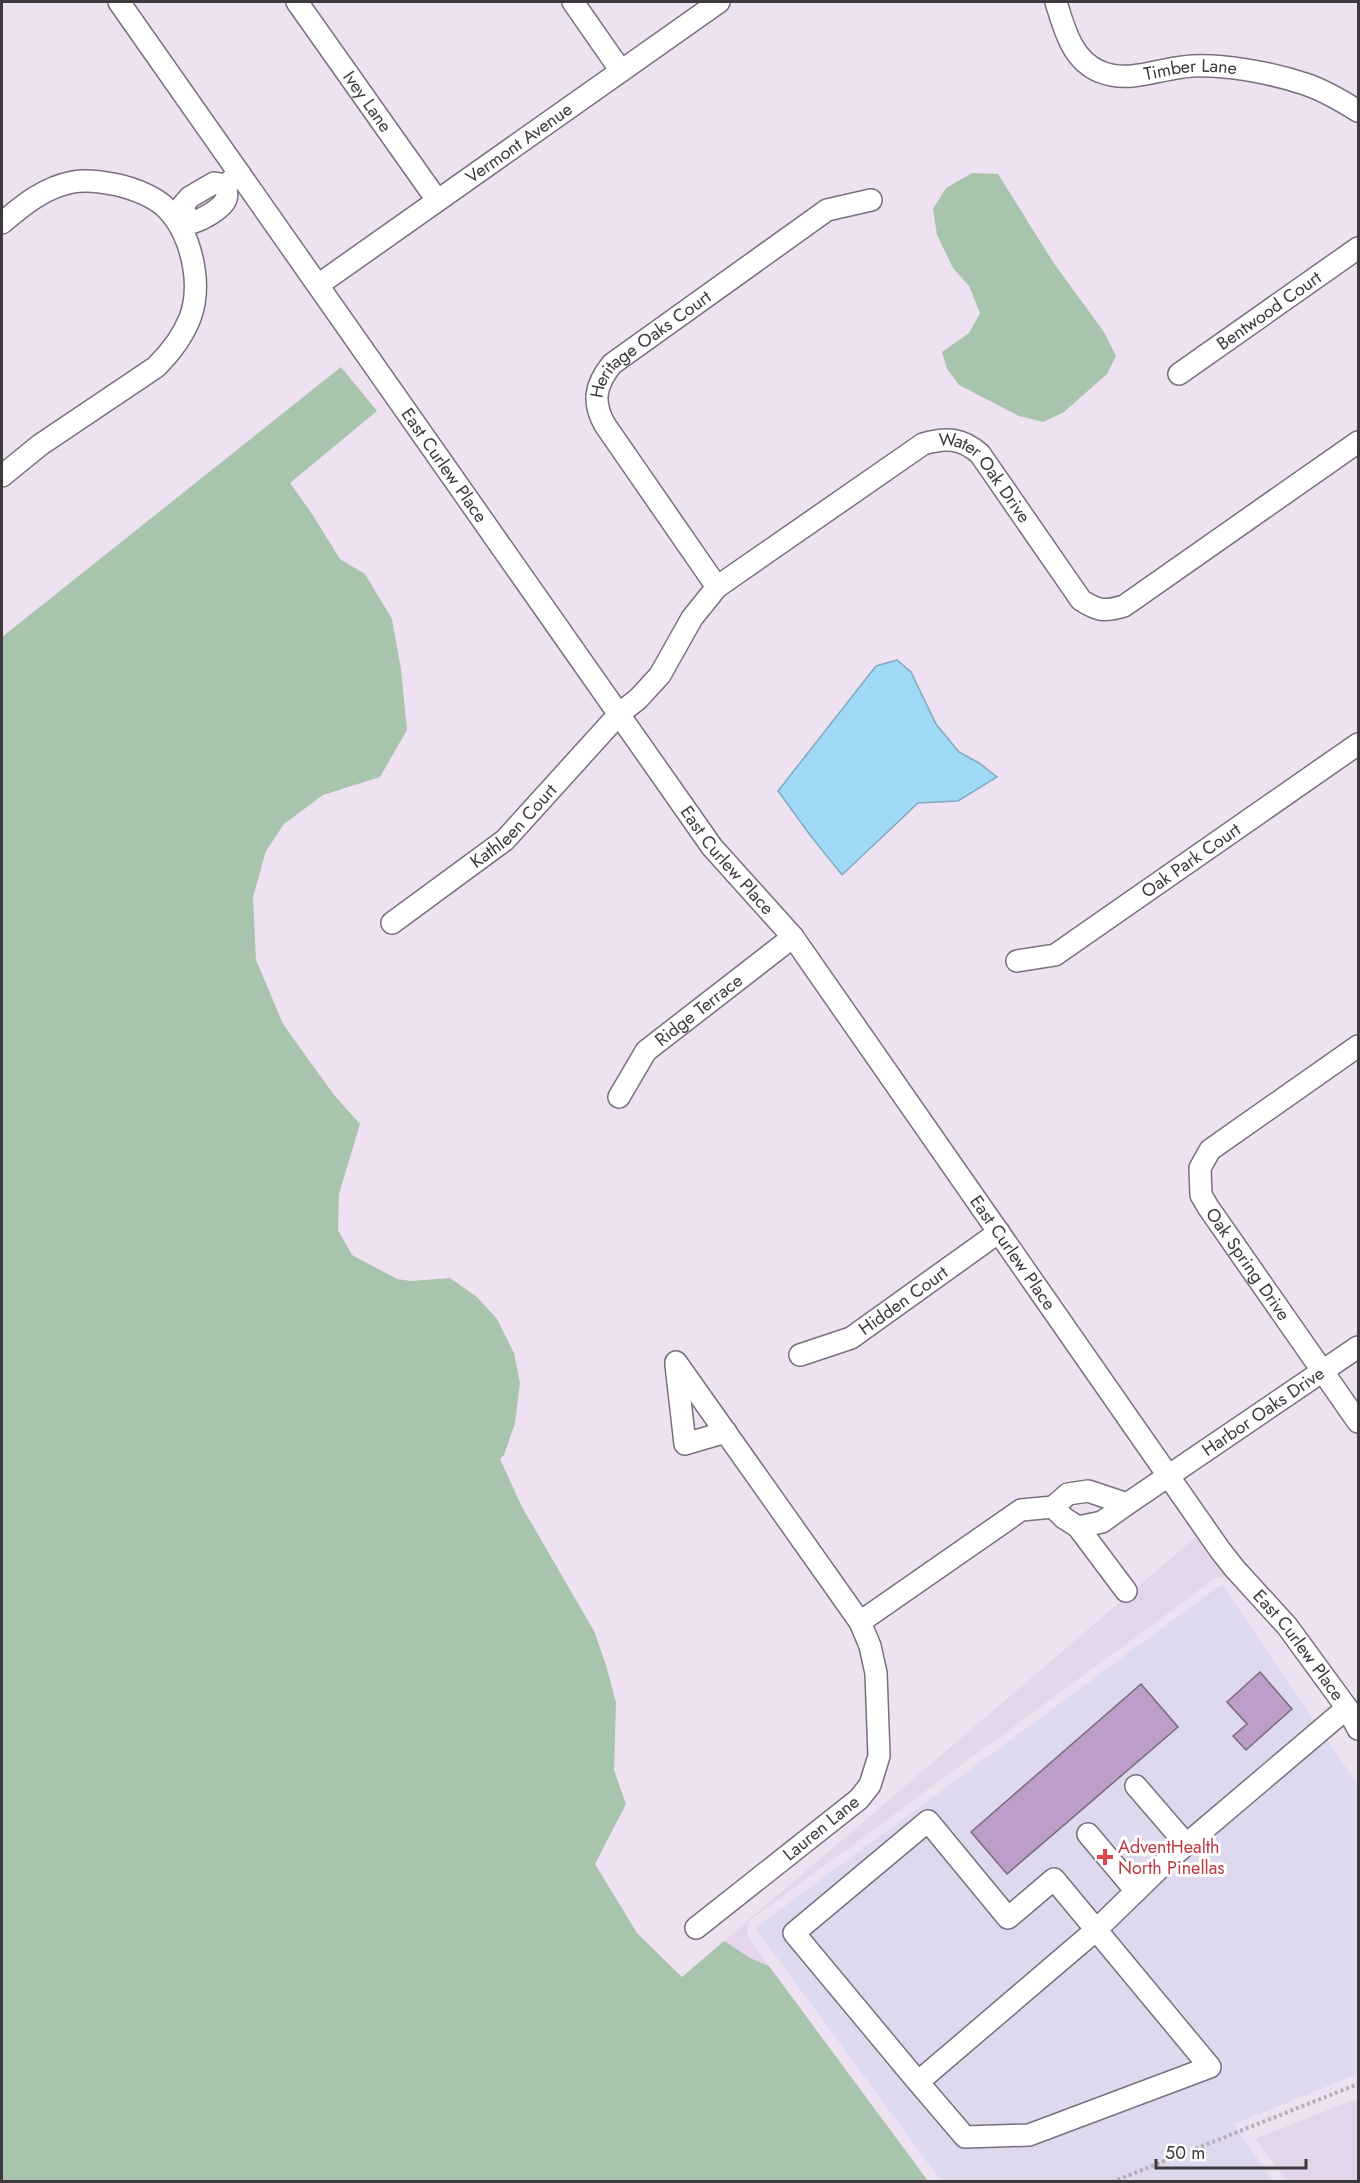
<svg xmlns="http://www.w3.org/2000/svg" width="1360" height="2183" viewBox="0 0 1360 2183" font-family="Jost,sans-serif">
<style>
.built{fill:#e5d5eb}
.medical{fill:#ded9ef}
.green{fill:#a9c4ac}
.water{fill:#9fd9f6;stroke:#82a9bf;stroke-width:1.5}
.building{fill:#bd9dca;stroke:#766c7a;stroke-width:1.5}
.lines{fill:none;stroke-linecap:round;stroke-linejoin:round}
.minor-casing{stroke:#7a6f7e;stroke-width:24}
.path{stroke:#b6adba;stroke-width:4;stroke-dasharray:3 3;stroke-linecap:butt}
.minor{stroke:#fff;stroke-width:21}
.health-dot{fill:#e0444e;stroke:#fff;stroke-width:2}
.labels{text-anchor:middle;stroke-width:6;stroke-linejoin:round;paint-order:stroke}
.street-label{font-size:18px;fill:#3d393f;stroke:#fff}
.health-label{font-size:18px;fill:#be3a42;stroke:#fff;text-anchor:start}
</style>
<rect width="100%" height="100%" fill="#eee2f2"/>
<!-- built -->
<g class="built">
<polygon points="1197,1536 1228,1579 1217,1577 749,1921 747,1934 769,1966 750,1958 724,1941"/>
<polygon points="1358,2098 1358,2181 1286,2181 1256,2139"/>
</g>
<!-- medical -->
<polygon class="medical" points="1222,1584 1358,1785 1358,2074 1234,2124 1273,2181 941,2181 755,1928"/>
<!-- green -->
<g class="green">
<polygon points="972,173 998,174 1053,262 1104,332 1116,356 1107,374 1064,412 1043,422 1019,416 959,385 947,369 942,352 969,333 980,313 969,286 953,268 937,235 933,209 946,188"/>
<polygon points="341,367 377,411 290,483 312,514 340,559 365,574 392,619 401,669 407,730 380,777 323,795 284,824 266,851 253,897 256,960 283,1024 334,1095 360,1124 339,1194 338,1230 352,1255 397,1279 411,1281 450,1278 477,1297 497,1319 514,1353 520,1383 515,1423 504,1455 500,1459 522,1507 594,1631 606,1665 616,1702 614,1770 626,1804 595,1864 637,1933 682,1977 724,1941 750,1958 769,1966 928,2181 2,2181 2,637"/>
</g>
<!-- water -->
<polygon class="water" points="897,660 911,672 936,724 959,752 979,763 997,777 958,801 918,803 842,875 810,835 778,791 876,666"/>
<!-- building -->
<g class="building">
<polygon points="1260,1672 1292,1709 1246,1750 1233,1736 1247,1724 1227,1702"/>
<polygon points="1141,1684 1178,1727 1007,1874 971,1832"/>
</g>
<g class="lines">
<!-- minor casing -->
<g class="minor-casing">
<g id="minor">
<path id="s1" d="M119 2 712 847 793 937 1220 1550 1235 1569 1287 1626 1347 1708 1358 1729"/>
<path id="s2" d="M297 2 437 200"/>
<polyline points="573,2 621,71"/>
<path id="s3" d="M1056 2C1064 28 1072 61 1101 72 1128 83 1156 70 1183 67 1217 62 1272 73 1305 84 1324 90 1342 101 1358 111"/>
<path d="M225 185C226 190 228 194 226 199 222 209 203 219 194 222L186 216 183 205 190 197 214 183 225 185 240 174"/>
<path d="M2 223C23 205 45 187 73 182 88 179 104 182 118 185 134 189 151 195 164 206 191 231 203 283 190 318 183 336 170 353 156 367L40 445 2 476"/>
<path id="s4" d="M318 285 719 2"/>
<path id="s5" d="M1179 374 1358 248"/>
<path id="s6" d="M717 587 605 425C592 402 595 385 612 364L827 210 871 200"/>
<path id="s7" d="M392 923 505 840 620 713 638 699 660 675 692 618 717 587 923 444C946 437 962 438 980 454L1081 600C1098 611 1104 612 1124 606L1358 442"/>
<path id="s8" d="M1017 961 1055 955 1358 744"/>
<path id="s9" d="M1358 1046 1210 1150 1200 1168 1201 1195 1208 1207 1358 1422"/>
<path id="s10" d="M619 1097 646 1051 793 937"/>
<path id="s11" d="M800 1355 851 1338 999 1232"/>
<polyline points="676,1362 860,1622 870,1646 876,1673 879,1756 870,1785 859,1799 696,1928"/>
<polyline points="676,1365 685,1444 726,1432"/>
<polyline points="1053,1507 1064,1518 1078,1527 1102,1522 1127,1504"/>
<polyline points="1078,1527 1126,1591"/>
<path id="s12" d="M860 1622 1021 1510 1053 1507 1068 1494 1088 1491 1127 1504 1358 1347"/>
<polyline points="1136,1786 1186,1844"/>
<polyline points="1088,1834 1136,1891"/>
<polyline points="918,2082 794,1933 928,1821 1008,1918 1054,1879 1210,2067 1029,2135 965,2137 918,2082 1096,1930 1169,1859 1347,1708"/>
</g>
</g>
<!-- path -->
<polyline class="path" points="1112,2182 1358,2084"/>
<!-- minor -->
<use href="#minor" class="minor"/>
</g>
<!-- markers -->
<path class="health-dot" d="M1102 1848h6v6h6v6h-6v6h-6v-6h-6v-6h6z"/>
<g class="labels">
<!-- street labels -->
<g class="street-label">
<text dy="6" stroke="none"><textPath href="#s3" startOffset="177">Timber Lane</textPath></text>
<text dy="6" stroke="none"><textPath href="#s2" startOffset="122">Ivey Lane</textPath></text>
<text dy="6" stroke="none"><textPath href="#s4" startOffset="246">Vermont Avenue</textPath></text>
<text dy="6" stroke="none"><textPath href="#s5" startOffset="110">Bentwood Court</textPath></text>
<text dy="6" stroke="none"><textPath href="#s6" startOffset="304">Heritage Oaks Court</textPath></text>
<text dy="6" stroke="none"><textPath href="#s1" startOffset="566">East Curlew Place</textPath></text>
<text dy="6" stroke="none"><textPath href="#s7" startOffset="802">Water Oak Drive</textPath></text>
<text dy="6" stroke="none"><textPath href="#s7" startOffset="156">Kathleen Court</textPath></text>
<text dy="6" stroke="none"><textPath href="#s1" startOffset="1052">East Curlew Place</textPath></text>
<text dy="6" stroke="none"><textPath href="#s8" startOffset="204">Oak Park Court</textPath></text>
<text dy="6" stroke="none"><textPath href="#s10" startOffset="120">Ridge Terrace</textPath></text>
<text dy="6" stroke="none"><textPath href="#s1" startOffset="1538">East Curlew Place</textPath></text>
<text dy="6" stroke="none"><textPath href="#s9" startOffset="312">Oak Spring Drive</textPath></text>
<text dy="6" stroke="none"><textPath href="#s11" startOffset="118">Hidden Court</textPath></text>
<text dy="6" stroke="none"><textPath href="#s12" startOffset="474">Harbor Oaks Drive</textPath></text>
<text dy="6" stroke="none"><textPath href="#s1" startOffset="2024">East Curlew Place</textPath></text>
<text transform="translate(821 1828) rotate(-39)" y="6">Lauren Lane</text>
</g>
<!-- health labels -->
<g class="health-label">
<text x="1118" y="1853">AdventHealth<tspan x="1118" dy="21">North Pinellas</tspan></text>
</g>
</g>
<!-- border -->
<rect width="1360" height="2183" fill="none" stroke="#3d393f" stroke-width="6"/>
<!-- scale -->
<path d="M1156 2159v9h150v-9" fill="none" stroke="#3d393f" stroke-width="3"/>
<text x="1165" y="2159" font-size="18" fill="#3d393f" stroke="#ffffff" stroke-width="4.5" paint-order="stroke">50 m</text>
</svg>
